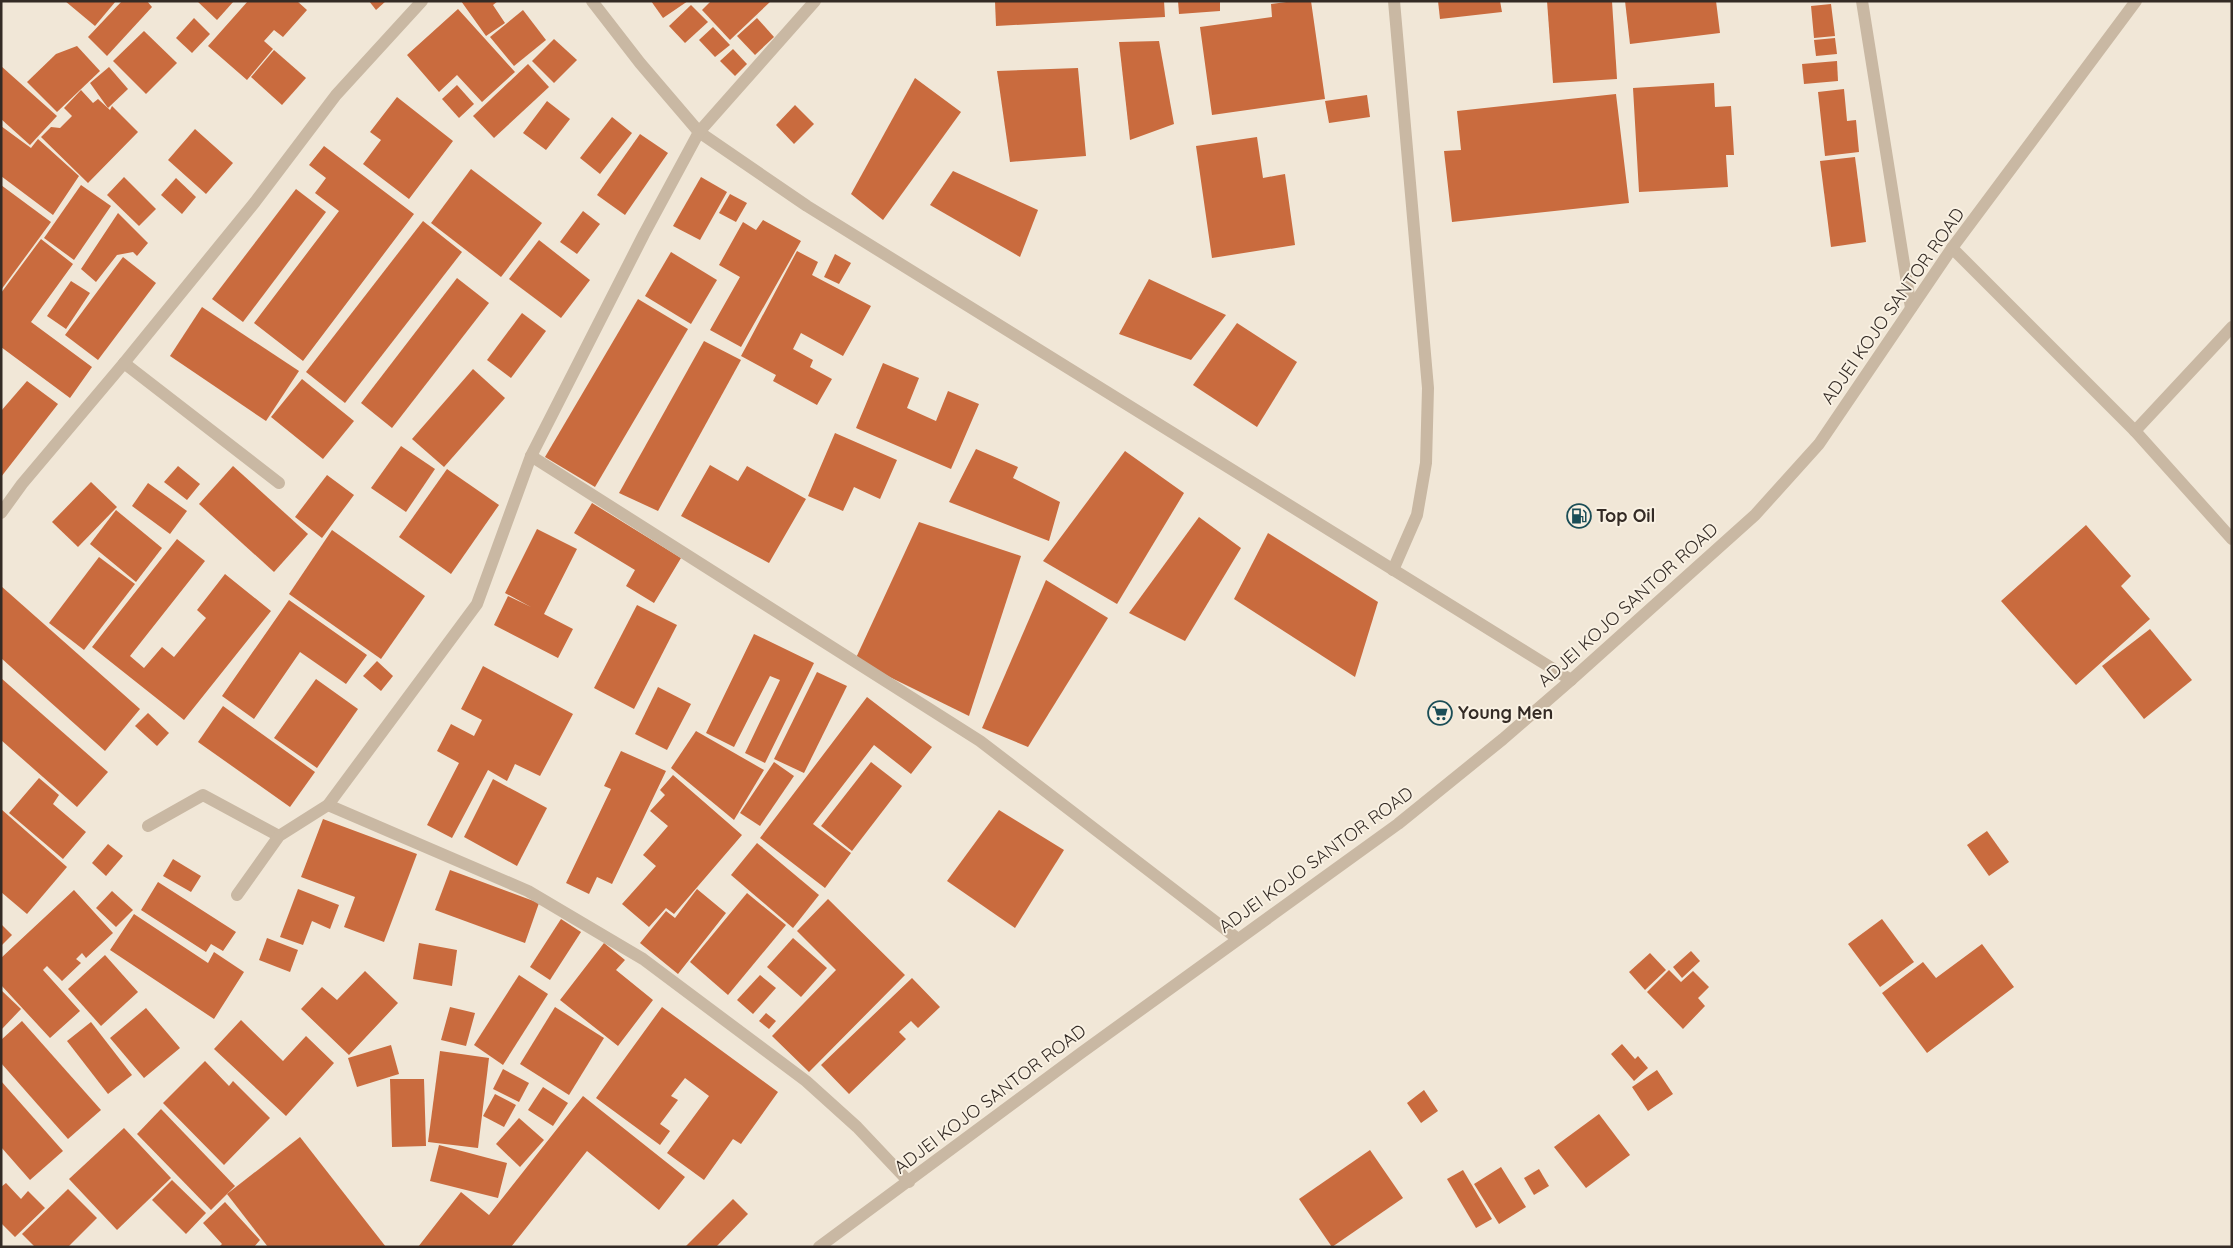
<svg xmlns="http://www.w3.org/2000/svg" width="2233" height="1248" viewBox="0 0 2233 1248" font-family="Quicksand,sans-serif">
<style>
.building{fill:#c96b3e}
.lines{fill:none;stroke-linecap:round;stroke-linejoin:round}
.service{stroke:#c9b8a3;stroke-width:12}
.minor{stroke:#c9b8a3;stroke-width:12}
.tertiary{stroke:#c9b8a3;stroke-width:12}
.labels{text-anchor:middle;stroke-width:4;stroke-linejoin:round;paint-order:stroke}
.street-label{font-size:18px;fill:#342b25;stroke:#f9f1e3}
.poi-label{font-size:18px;font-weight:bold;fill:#342b25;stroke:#f9f1e3;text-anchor:start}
</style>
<rect width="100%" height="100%" fill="#f1e7d7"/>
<!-- building -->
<g class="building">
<polygon points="65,1 116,1 95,26"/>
<polygon points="122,1 147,1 152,7 107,56 88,37"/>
<polygon points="197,1 234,1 217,20"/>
<polygon points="248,1 297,1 307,10 283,37 274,30 264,41 273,49 247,80 208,46"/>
<polygon points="369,1 386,1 376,10"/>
<polygon points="461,1 498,1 493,5 505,23 486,36"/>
<polygon points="651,1 688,1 663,18"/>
<polygon points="711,1 771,1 730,40 702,10"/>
<polygon points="995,1 1164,1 1165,17 996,26"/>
<polygon points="1178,1 1220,1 1220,11 1179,14"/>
<polygon points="1294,1 1311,1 1325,99 1212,115 1200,27 1272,17 1271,4"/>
<polygon points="1438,1 1500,1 1502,12 1440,19"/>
<polygon points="1547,1 1612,1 1617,79 1553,83"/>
<polygon points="1625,1 1716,1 1720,33 1630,44"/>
<polygon points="1831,4 1835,36 1814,38 1811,6"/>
<polygon points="691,5 708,22 685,43 669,26"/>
<polygon points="458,9 515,72 482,102 457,75 439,92 407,55"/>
<polygon points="523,10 546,40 514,66 490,37"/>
<polygon points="194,18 210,34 192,53 176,38"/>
<polygon points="757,18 774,37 755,55 737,36"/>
<polygon points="713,27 730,45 715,57 699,40"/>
<polygon points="144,31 177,63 146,94 113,61"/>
<polygon points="1835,38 1837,54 1816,56 1814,40"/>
<polygon points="554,39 577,60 554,83 532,61"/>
<polygon points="1159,41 1174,124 1130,140 1119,42"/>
<polygon points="77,46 100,71 57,112 27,82 56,54"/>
<polygon points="733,49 747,64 735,76 720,61"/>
<polygon points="274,50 306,78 282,105 251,77"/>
<polygon points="1837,61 1838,81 1804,84 1802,64"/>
<polygon points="528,64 549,87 494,138 473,116"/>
<polygon points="1,66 57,116 30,145 1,119"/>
<polygon points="109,67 128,89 108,108 90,83"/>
<polygon points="1078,68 1086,156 1010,162 997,71"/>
<polygon points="915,78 961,112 883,220 851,194"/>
<polygon points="1714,83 1715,107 1731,106 1734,155 1726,155 1728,187 1639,192 1633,88"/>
<polygon points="457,85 474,104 459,118 442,99"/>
<polygon points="1844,89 1847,121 1856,120 1859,152 1825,156 1818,92"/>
<polygon points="81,90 93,103 98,99 110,110 112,106 138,132 88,183 41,137 51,127 60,128 72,116 64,108"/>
<polygon points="1616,94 1629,203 1452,222 1444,151 1461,150 1457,111"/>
<polygon points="1367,95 1370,117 1329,123 1325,101"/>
<polygon points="397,97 453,141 409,199 363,164 381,140 370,132"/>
<polygon points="547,101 570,119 546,150 523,133"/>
<polygon points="795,105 814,124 794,144 776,125"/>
<polygon points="612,117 632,133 600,174 580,158"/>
<polygon points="1,126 31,148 38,139 79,176 53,215 1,176"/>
<polygon points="195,129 233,163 206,194 168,160"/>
<polygon points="640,134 668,153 625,215 597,195"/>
<polygon points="1257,137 1263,178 1285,174 1295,245 1212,258 1196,146"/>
<polygon points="324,146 414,214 303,361 254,323 339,211 315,193 326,178 309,165"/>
<polygon points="1855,157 1866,242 1831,247 1820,161"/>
<polygon points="471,169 542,223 501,277 431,223"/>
<polygon points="953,171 1038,210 1020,257 930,205"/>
<polygon points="124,177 156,209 139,226 107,195"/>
<polygon points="701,177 727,192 700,240 673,226"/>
<polygon points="176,178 196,197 182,214 161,195"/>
<polygon points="1,185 51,222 1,290"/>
<polygon points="81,185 111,206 74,260 44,238"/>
<polygon points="296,189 326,212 243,322 212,299"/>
<polygon points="730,194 747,203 736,222 719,213"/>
<polygon points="583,211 600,224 577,254 560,242"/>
<polygon points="118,213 148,243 137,256 133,252 117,255 96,282 81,269"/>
<polygon points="763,220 801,241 741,347 710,330 740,277 719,265 743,222 756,230"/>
<polygon points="423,221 462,252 345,403 306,372"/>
<polygon points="41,239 73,264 31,322 92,367 70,398 1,347 1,293"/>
<polygon points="539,240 590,280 561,318 509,279"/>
<polygon points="797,251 818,262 812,275 871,306 843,356 801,333 793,349 813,360 810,367 832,379 817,405 773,381 776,375 741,356"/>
<polygon points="671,252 717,280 691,324 645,296"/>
<polygon points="835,254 851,263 839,284 824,277"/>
<polygon points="123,257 156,283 98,360 65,335"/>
<polygon points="457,278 489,303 392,428 361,403"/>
<polygon points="1149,279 1226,315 1191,360 1119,334"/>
<polygon points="71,281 90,293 66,329 47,316"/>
<polygon points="638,299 688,329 595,487 545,457"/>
<polygon points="202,307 299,371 266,421 170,356"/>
<polygon points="522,313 546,331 511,378 487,360"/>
<polygon points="1237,323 1297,362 1257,427 1193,385"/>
<polygon points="704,341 741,360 658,511 619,493"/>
<polygon points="883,363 919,378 907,408 936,421 948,391 979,404 951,469 856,428"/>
<polygon points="473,369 505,398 444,467 412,439"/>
<polygon points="302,379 354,421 323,459 271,417"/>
<polygon points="27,381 58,404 1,477 1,411"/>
<polygon points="835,433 897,460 880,499 854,487 843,511 808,496"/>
<polygon points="401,446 435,469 406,512 371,488"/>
<polygon points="976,449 1018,467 1013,478 1060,502 1049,541 949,502"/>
<polygon points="1125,451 1184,493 1117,604 1043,561"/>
<polygon points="710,465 738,481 747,466 806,499 769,563 681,516"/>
<polygon points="178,466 200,484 187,500 164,482"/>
<polygon points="233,466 308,534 274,572 199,504"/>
<polygon points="447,469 499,505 451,574 399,537"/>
<polygon points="327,475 354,495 322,538 295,517"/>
<polygon points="91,482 117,507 78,547 52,522"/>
<polygon points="148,483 187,511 170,534 132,506"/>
<polygon points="592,503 681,558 654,603 626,586 635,570 574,533"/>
<polygon points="116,510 162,548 136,582 90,544"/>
<polygon points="1199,517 1241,548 1185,641 1129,613"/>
<polygon points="919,522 1021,556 969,716 855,660"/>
<polygon points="2086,525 2131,576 2121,586 2150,619 2076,685 2001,601"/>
<polygon points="537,529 577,549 544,614 573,629 558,658 494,625 508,596 531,607 505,593"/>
<polygon points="332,530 425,596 381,659 289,594"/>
<polygon points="1268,533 1378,602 1355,677 1234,599"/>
<polygon points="177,539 205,561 130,656 144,668 162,647 174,657 206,618 197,610 225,574 271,611 184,720 92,647"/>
<polygon points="99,557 135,584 84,650 49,623"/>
<polygon points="1046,580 1108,618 1028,747 982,728"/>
<polygon points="1,586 140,709 105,751 1,658"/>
<polygon points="289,600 367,655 346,684 300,652 254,719 222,696"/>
<polygon points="637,605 677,625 634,709 594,688"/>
<polygon points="2150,629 2192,680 2144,719 2102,666"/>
<polygon points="754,634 814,663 765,763 745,753 780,680 770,676 734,747 706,733"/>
<polygon points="377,661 393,676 381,691 363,676"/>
<polygon points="483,666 573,714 540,776 515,764 507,781 488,770 452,838 427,825 459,763 437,751 451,724 474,736 482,720 461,709"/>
<polygon points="817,672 847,686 804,773 774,759"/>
<polygon points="1,678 108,772 77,807 1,740"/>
<polygon points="316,679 358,709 317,768 274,738"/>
<polygon points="658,687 691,704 667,750 635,734"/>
<polygon points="867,697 932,747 911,774 874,745 813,824 851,853 825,888 760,838"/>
<polygon points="223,706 315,772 290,807 198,742"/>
<polygon points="148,713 169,733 157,746 135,726"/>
<polygon points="696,731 764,770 734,820 671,768"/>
<polygon points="621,751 666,771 612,884 597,877 589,894 566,883 611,789 604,786"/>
<polygon points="774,762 794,776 760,826 740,813"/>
<polygon points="871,762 902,786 852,851 821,826"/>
<polygon points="673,775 742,835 674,914 666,908 649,927 622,904 656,866 643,855 668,826 650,811 665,795 660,790"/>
<polygon points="39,778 59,795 53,804 86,832 63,859 9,813"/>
<polygon points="493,779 547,808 517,866 464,837"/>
<polygon points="1,809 67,867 27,914 1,892"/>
<polygon points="999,810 1064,850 1015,928 947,881"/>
<polygon points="323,819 417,854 384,942 344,927 355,897 301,877"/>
<polygon points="1987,831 2009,862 1989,876 1967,845"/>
<polygon points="757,843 819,895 793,928 731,875"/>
<polygon points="108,844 123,856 106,876 92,863"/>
<polygon points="173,859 201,876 191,892 163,876"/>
<polygon points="450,870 539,903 525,943 435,910"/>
<polygon points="158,882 236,932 223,951 211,944 206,952 141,910"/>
<polygon points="298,889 339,905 330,929 312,921 303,945 280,937"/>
<polygon points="697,889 726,913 678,974 640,943 666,911 675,918"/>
<polygon points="74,890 113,933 86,958 82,953 76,959 81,963 62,981 47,966 43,970 80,1011 50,1038 1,985 1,958"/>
<polygon points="112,891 133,910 116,927 96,908"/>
<polygon points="747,893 786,925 728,995 690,962"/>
<polygon points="828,899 905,975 809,1072 772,1036 836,970 797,931"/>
<polygon points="134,914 208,963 214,952 244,972 214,1019 110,950"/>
<polygon points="561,919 581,932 550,980 530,967"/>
<polygon points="1882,919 1914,962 1880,987 1848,944"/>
<polygon points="1,924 12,935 1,946"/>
<polygon points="267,938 298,950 290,972 259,960"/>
<polygon points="793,938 827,968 801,997 767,967"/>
<polygon points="419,943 457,950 452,986 413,979"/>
<polygon points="604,943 625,960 616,970 653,1000 618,1046 560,1000"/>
<polygon points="1982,944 2014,987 1927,1053 1882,993 1923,962 1936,978"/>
<polygon points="1691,951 1700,961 1682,978 1673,967"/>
<polygon points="1650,953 1666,970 1645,990 1629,972"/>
<polygon points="105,955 138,992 101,1026 68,989"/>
<polygon points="1669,970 1681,982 1693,971 1709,987 1698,998 1705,1006 1683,1029 1647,992"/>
<polygon points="365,971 398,1003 349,1055 301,1009 322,987 337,1000"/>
<polygon points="519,975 548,994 503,1065 474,1045"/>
<polygon points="760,975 776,988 753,1014 737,1000"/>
<polygon points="912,978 940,1007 918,1028 911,1021 899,1032 906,1039 849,1094 821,1065"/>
<polygon points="1,990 21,1009 1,1030"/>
<polygon points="450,1007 475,1013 466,1046 441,1040"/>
<polygon points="555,1007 604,1038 569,1095 520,1064"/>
<polygon points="662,1007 778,1092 741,1144 733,1139 704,1180 667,1153 709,1096 685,1078 671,1096 678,1100 660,1124 670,1131 660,1145 596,1098"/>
<polygon points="146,1008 180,1048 144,1078 110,1038"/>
<polygon points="766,1013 776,1021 769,1029 759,1021"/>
<polygon points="241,1020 283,1061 306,1036 334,1063 286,1116 214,1049"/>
<polygon points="22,1021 101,1110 68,1139 1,1063 1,1040"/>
<polygon points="91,1022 132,1075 108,1094 67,1041"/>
<polygon points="1622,1044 1635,1059 1638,1056 1648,1068 1634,1081 1611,1054"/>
<polygon points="391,1045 399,1074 357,1087 348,1058"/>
<polygon points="440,1051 489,1058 478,1148 428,1142"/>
<polygon points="205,1061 229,1086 233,1081 270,1118 224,1165 163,1103"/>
<polygon points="503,1069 529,1083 519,1102 493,1089"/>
<polygon points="1657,1070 1673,1094 1648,1111 1632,1087"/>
<polygon points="390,1079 424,1079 426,1146 392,1147"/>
<polygon points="1,1081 63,1151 30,1180 1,1147"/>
<polygon points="543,1087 568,1103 553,1126 528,1110"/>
<polygon points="1424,1090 1438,1111 1421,1123 1407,1103"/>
<polygon points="495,1094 516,1105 504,1127 483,1116"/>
<polygon points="583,1096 685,1177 659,1210 587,1151 511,1247 418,1247 461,1192 489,1215"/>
<polygon points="161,1109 235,1186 211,1210 137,1134"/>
<polygon points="1599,1114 1630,1155 1586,1188 1554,1147"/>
<polygon points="519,1118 544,1140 520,1167 496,1144"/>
<polygon points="124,1128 171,1178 117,1230 69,1179"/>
<polygon points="300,1137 386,1247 268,1247 227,1194"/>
<polygon points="439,1145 507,1163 498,1198 430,1181"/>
<polygon points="1370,1150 1403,1198 1332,1247 1299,1199"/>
<polygon points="1501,1167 1526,1207 1499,1224 1474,1184"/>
<polygon points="1539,1169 1549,1186 1534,1195 1524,1178"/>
<polygon points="1463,1170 1492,1219 1476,1228 1447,1179"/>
<polygon points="172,1180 206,1213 186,1234 152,1200"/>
<polygon points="6,1183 21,1199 28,1191 45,1208 15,1237 1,1223 1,1187"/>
<polygon points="68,1189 97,1218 68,1247 35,1247 22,1234"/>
<polygon points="733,1199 748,1214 716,1247 685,1247"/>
<polygon points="225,1202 260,1240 254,1247 219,1247 222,1244 203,1223"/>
</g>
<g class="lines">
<!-- service -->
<g class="service">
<polyline points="124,363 279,483"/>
<polyline points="148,826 203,795 279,836"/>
</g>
<!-- minor -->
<g class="minor">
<polyline points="592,1 640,63 699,132 807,206 1571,680"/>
<polyline points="1862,1 1911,308"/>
<polyline points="1952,248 2135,431 2232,539"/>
<polyline points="2135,431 2232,327"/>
<polyline points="531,456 980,741 1238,939"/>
<polyline points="1,513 22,484 124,363 255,202 336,95 422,1"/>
<polyline points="1393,570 1417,515 1426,463 1428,388 1394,1"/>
<polyline points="328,805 528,891 643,959 806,1081 857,1127 909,1182"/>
<polyline points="237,895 279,836 328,805 477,604 531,456 644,234 699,132 815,1"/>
</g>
<!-- tertiary -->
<polyline class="tertiary" points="819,1247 1081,1053 1398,824 1503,739 1571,680 1755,515 1819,444 1952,248 2136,1"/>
</g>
<!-- icons -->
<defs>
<g id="fuel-ring" transform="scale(1.25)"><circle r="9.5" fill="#f9f1e3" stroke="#1a4d56" stroke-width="1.5"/><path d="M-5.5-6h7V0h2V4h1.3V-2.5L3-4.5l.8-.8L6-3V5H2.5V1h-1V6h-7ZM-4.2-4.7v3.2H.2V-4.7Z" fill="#1a4d56"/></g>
<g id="supermarket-ring" transform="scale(1.25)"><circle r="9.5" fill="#f9f1e3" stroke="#1a4d56" stroke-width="1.5"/><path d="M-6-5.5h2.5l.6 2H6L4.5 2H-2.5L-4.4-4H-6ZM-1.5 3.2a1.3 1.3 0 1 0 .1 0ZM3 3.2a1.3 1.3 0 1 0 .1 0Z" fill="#1a4d56"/></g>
</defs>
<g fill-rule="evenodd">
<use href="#fuel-ring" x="1579" y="516"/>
<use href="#supermarket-ring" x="1440" y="713"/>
</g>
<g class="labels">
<!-- street labels -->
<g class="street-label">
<text transform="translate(1893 306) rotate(-55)" y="6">ADJEI KOJO SANTOR ROAD</text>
<text transform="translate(1628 605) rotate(-42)" y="6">ADJEI KOJO SANTOR ROAD</text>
<text transform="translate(1316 860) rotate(-36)" y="6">ADJEI KOJO SANTOR ROAD</text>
<text transform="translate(990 1099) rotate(-37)" y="6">ADJEI KOJO SANTOR ROAD</text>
</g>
<!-- poi labels -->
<g class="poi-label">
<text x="1596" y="522">Top Oil</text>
<text x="1458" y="719">Young Men</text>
</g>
</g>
<!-- border -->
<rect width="2233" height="1248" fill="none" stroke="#342b25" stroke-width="5"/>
</svg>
